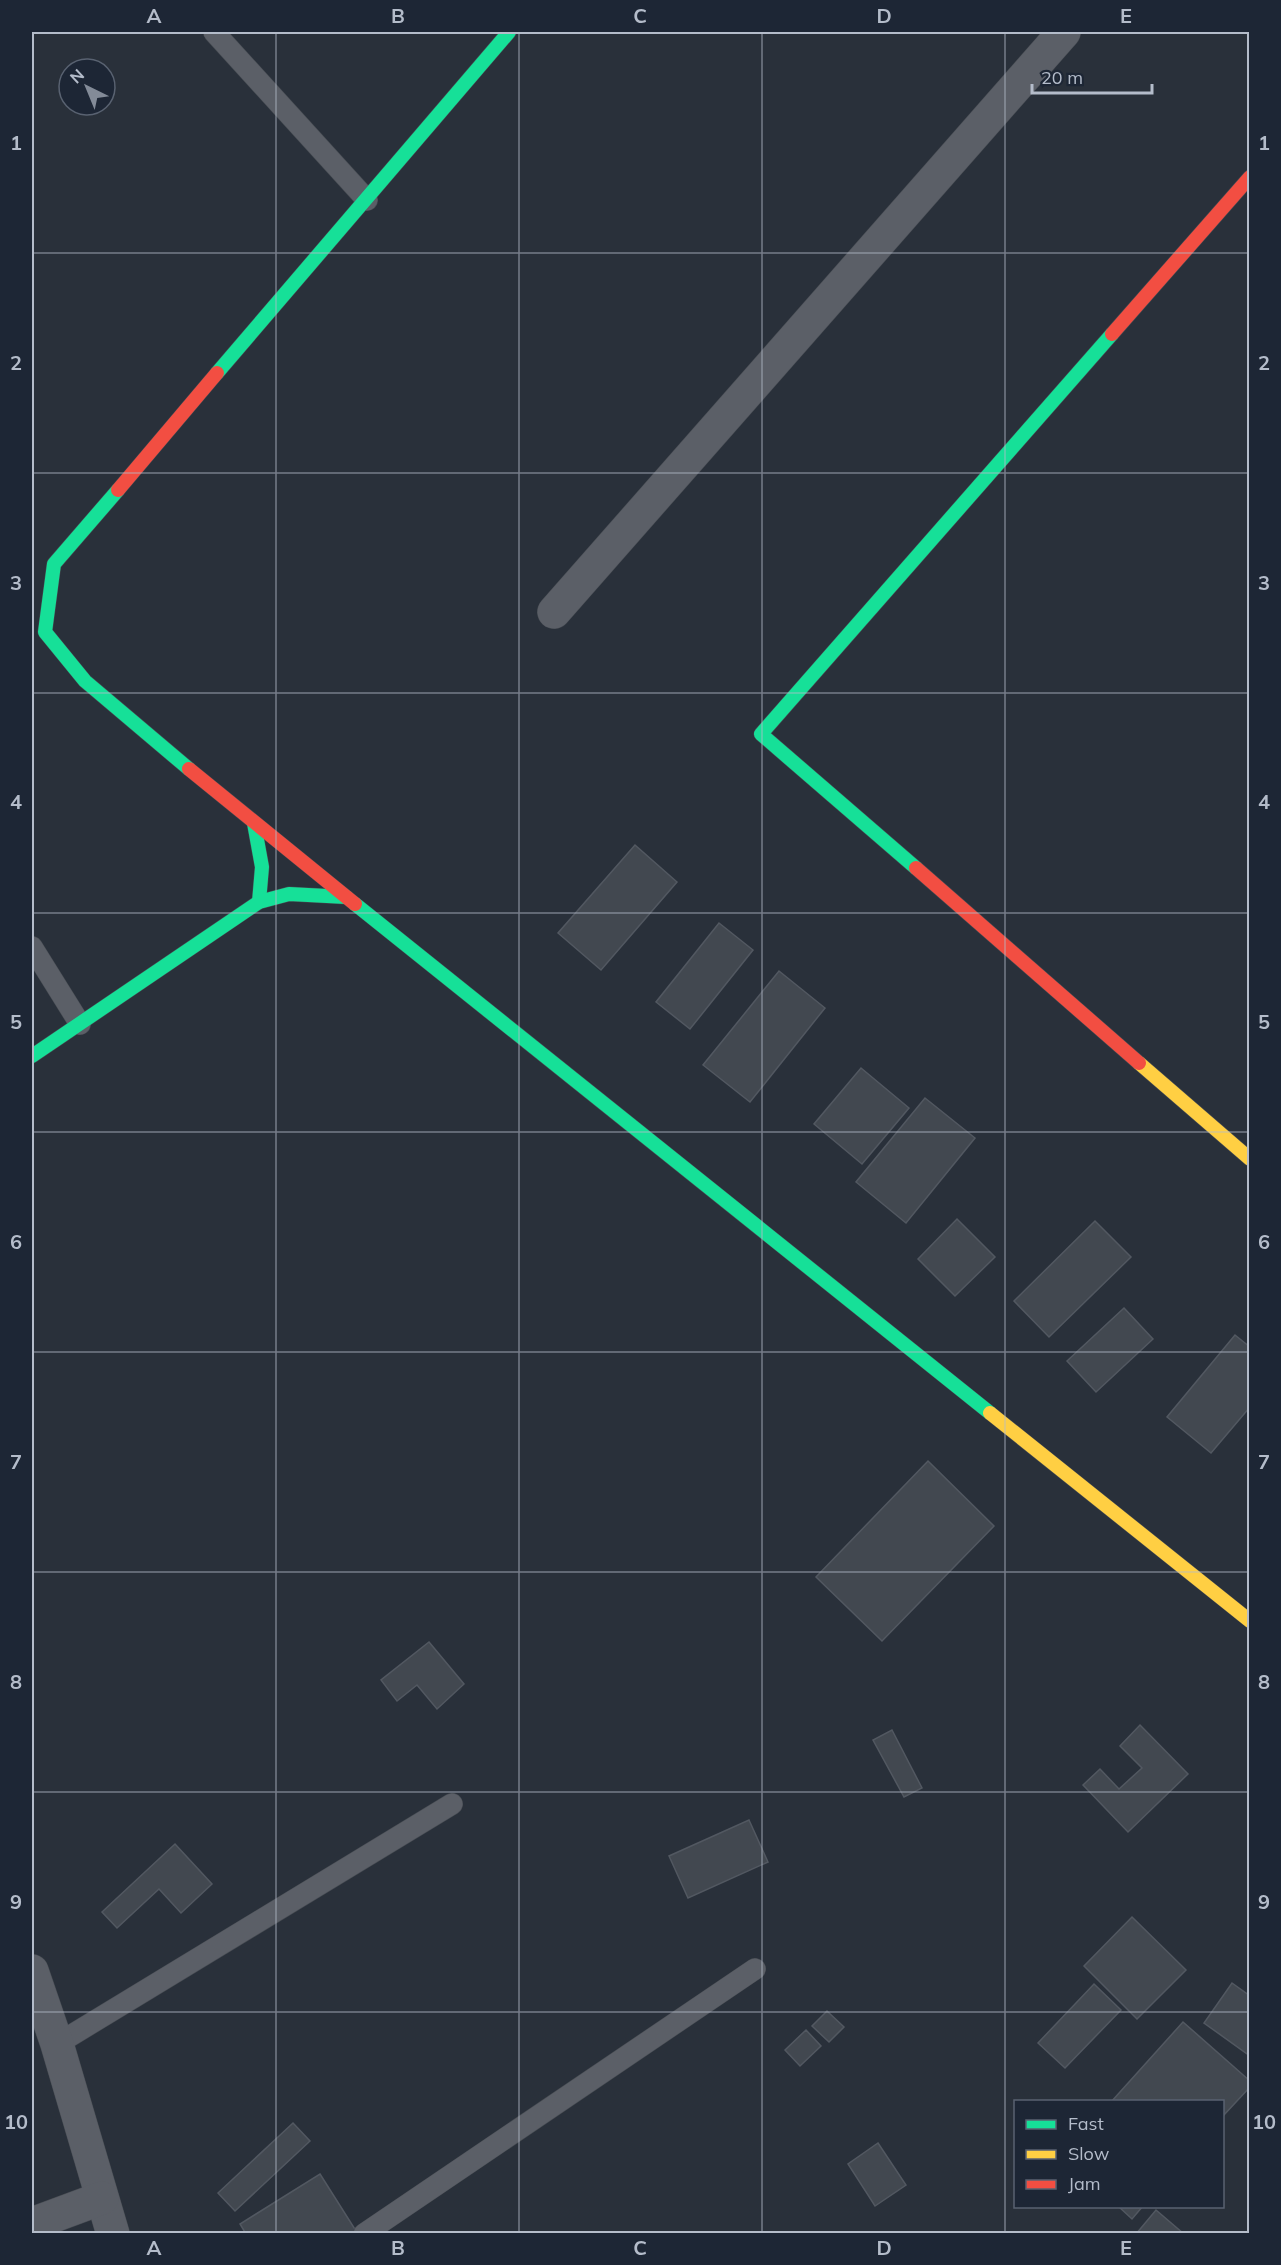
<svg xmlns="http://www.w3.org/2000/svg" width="1281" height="2265" viewBox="0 0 1281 2265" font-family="Mulish,sans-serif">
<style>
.building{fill:#424850;stroke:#525861;stroke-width:1.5}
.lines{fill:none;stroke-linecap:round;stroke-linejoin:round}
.lane-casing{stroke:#464b52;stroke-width:22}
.street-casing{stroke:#464b52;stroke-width:34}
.fast-casing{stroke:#464b52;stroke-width:15}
.slow-casing{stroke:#464b52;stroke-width:15}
.jam-casing{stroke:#464b52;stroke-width:15}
.lane{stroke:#5b5f67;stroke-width:21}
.street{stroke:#5b5f67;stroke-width:33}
.fast{stroke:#16e098;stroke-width:14}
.slow{stroke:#ffcf43;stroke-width:14}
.jam{stroke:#f24e42;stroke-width:14}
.grid{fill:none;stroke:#b4bcca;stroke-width:1.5;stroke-opacity:0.55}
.neatline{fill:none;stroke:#b4bcca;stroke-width:2}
.grid-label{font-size:20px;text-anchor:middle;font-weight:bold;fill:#b4bcca}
</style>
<rect width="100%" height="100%" fill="#29303a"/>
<!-- building -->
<g class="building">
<polygon points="635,845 677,882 601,970 558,933"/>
<polygon points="719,923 753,950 690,1029 656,1002"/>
<polygon points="779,971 825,1008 750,1102 703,1065"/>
<polygon points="861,1068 909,1108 862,1164 814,1124"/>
<polygon points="925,1098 975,1138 906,1223 856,1182"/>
<polygon points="957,1219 995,1257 955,1296 918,1259"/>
<polygon points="1095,1221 1131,1257 1049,1337 1014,1301"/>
<polygon points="1124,1308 1153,1339 1096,1392 1067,1361"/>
<polygon points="1235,1335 1250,1347 1250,1407 1211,1453 1167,1417"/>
<polygon points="928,1461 994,1526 882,1641 816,1577"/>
<polygon points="429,1642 464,1684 437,1709 417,1685 397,1701 381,1680"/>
<polygon points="1140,1725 1188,1774 1128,1832 1083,1785 1100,1769 1119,1789 1142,1768 1120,1746"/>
<polygon points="892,1730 922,1788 904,1797 873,1740"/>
<polygon points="749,1820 768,1862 688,1898 669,1856"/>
<polygon points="175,1844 212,1884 181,1913 159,1889 117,1928 102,1912"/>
<polygon points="1132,1917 1186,1970 1137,2019 1084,1966"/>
<polygon points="1232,1983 1250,1996 1250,2056 1204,2023"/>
<polygon points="1094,1984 1121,2010 1065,2068 1038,2043"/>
<polygon points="827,2011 844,2027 829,2042 812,2026"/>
<polygon points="1183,2022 1250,2081 1250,2087 1222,2117 1222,2102 1111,2102"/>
<polygon points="806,2030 821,2046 800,2066 785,2050"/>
<polygon points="293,2123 310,2141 235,2211 218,2193"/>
<polygon points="878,2143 906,2185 875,2206 848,2164"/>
<polygon points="320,2174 358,2234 246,2234 240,2224"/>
<polygon points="1118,2206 1143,2206 1132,2219"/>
<polygon points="1156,2210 1184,2234 1136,2234"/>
</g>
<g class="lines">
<!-- lane casing -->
<g class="lane-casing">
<g id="lane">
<polyline points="214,32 367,200"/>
<polyline points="32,947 80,1024"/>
<polyline points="57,2044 452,1804"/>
<polyline points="364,2234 755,1969"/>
</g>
</g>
<!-- street casing -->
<g class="street-casing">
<g id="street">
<polyline points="554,612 1064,32"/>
<polyline points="32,1971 57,2044 113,2234"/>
<polyline points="32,2224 102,2198"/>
</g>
</g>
<!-- fast casing -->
<g class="fast-casing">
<g id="fast">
<polyline points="217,373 509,32"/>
<polyline points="118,490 54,564 45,632 85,681 189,769"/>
<polyline points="254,823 262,867 259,902"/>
<polyline points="916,868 761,734 1112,334"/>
<polyline points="355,904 990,1413"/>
<polyline points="32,1056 259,902 289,894 346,897"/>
</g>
</g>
<!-- slow casing -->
<g class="slow-casing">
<g id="slow">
<polyline points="1139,1063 1250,1159"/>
<polyline points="990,1413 1250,1621"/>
</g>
</g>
<!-- jam casing -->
<g class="jam-casing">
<g id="jam">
<polyline points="1112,334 1250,177"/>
<polyline points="118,490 217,373"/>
<polyline points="189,769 355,904"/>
<polyline points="916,868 1139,1063"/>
</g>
</g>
<!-- lane -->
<use href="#lane" class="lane"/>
<!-- street -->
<use href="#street" class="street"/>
<!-- fast -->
<use href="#fast" class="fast"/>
<!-- slow -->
<use href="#slow" class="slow"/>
<!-- jam -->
<use href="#jam" class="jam"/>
</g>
<!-- grid -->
<path class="grid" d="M276 32V2234M519 32V2234M762 32V2234M1005 32V2234M32 253H1250M32 473H1250M32 693H1250M32 913H1250M32 1132H1250M32 1352H1250M32 1572H1250M32 1792H1250M32 2012H1250"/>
<!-- border -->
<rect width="1281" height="2265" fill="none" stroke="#1d2635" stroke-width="66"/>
<!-- legend -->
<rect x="1014" y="2100" width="210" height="108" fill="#1d2635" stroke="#596271" stroke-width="1.5"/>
<rect x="1026" y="2120" width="30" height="9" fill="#16e098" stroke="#596271" stroke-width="1.5"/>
<text x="1068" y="2130" font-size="18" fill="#b4bcca">Fast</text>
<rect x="1026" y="2150" width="30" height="9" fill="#ffcf43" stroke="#596271" stroke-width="1.5"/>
<text x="1068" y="2160" font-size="18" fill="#b4bcca">Slow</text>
<rect x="1026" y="2180" width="30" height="9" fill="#f24e42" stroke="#596271" stroke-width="1.5"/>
<text x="1068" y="2190" font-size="18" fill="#b4bcca">Jam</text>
<!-- north arrow -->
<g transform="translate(87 87) rotate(317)"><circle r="28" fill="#1d2635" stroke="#596271" stroke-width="1.5"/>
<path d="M0-4.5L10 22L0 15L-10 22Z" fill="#838b98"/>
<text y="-9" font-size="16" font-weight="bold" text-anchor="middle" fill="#b4bcca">N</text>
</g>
<!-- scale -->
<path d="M1032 84v9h120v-9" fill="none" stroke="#b4bcca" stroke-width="3"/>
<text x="1041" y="84" font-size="18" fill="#b4bcca" stroke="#1d2635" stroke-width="4.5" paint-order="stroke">20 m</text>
<rect x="33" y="33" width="1215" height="2199" class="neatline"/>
<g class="grid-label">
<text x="154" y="23">A</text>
<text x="398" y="23">B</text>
<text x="640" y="23">C</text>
<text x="884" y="23">D</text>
<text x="1126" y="23">E</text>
<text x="16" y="150">1</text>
<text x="1264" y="150">1</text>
<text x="16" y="370">2</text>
<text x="1264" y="370">2</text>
<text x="16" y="590">3</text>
<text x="1264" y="590">3</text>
<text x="16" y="809">4</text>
<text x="1264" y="809">4</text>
<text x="16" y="1029">5</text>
<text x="1264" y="1029">5</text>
<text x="16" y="1249">6</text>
<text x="1264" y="1249">6</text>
<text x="16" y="1469">7</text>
<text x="1264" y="1469">7</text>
<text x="16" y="1689">8</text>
<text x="1264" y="1689">8</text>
<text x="16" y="1909">9</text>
<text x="1264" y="1909">9</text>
<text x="16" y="2129">10</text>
<text x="1264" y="2129">10</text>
<text x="154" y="2255">A</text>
<text x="398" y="2255">B</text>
<text x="640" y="2255">C</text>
<text x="884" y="2255">D</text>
<text x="1126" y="2255">E</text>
</g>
</svg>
